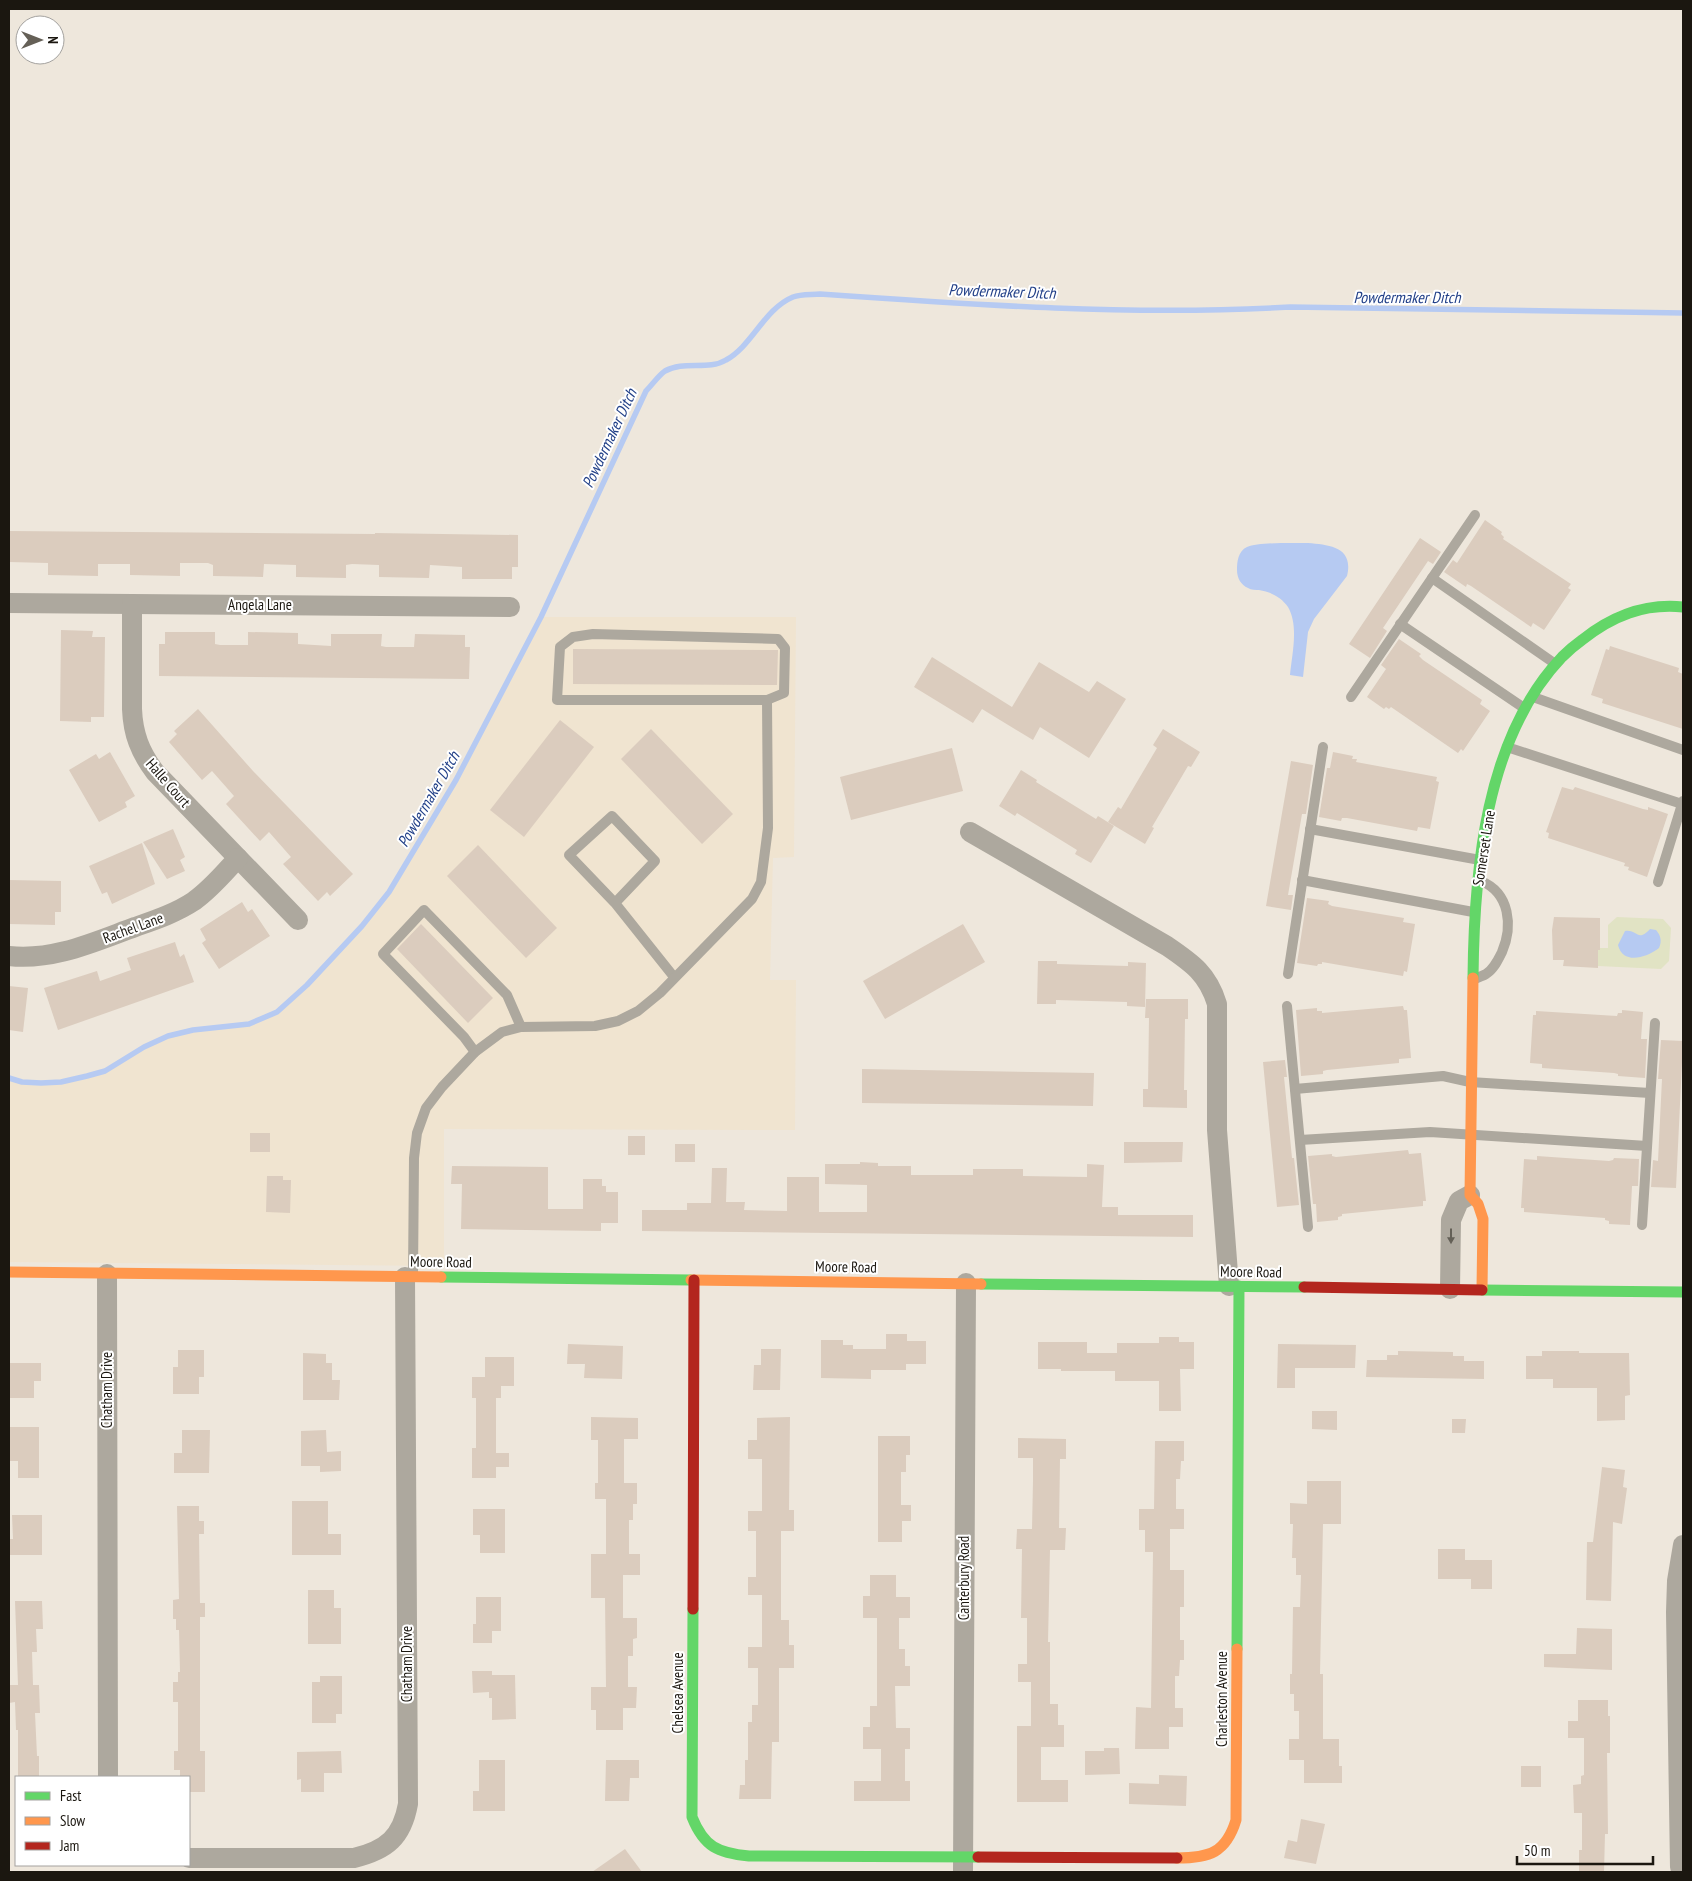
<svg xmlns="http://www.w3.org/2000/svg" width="1692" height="1881" viewBox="0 0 1692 1881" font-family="'PT Sans Narrow',sans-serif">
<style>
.built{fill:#f0e4d0}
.green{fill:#e1e3c4}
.water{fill:#b6caf2}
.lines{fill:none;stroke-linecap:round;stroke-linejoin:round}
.stream{stroke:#b6caf2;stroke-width:5.5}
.building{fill:#dbccbe}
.lane{stroke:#ada89e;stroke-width:10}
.street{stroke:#ada89e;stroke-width:20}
.fast{stroke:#63d668;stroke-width:11}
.slow{stroke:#ff974d;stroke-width:11}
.jam{stroke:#b3261e;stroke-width:11}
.oneway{fill:#646057}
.labels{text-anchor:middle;stroke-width:4;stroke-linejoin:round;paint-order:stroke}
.street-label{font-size:15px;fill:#1b1710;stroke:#fff}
.water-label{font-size:16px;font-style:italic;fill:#224088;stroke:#fff}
</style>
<rect width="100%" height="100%" fill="#eee7dc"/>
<!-- built -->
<polygon class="built" points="541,617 796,617 794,857 773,858 770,980 796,980 795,1130 444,1129 444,1266 9,1262 9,1078 22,1082 41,1083 61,1082 87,1076 105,1071 144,1047 168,1036 193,1030 249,1024 277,1012 307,985 362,926 389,892 456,780"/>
<!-- green -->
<polygon class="green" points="1617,917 1663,919 1671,928 1669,961 1661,969 1598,966 1598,950 1600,948 1608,948 1608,925"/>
<!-- water -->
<g class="water">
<path d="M1308 543C1330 545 1354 547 1347 576L1314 619 1308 632 1303 677 1290 675C1292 654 1299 626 1288 607 1281 597 1271 592 1259 590 1256 590 1251 590 1248 588 1241 585 1237 578 1237 570 1237 562 1238 551 1247 547 1258 542 1294 543 1308 543Z"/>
<path d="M1650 929 1656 930C1661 936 1662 941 1659 948 1646 958 1623 965 1618 945L1625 931C1638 929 1637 943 1650 929Z"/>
</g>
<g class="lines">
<!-- stream -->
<path class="stream" d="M9 1078 22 1082 41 1083 61 1082 87 1076 105 1071 144 1047 168 1036 193 1030 249 1024 277 1012 307 985 362 926 389 892 456 780 541 617 646 391C652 385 658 376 665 371 684 360 708 371 726 360 752 346 764 309 793 297 801 294 812 295 820 294 976 305 1133 316 1290 307L1683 313"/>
</g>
<!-- building -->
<g class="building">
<polygon points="1485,520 1502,532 1501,534 1504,537 1503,539 1571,584 1568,588 1571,590 1544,630 1533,623 1531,627 1471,586 1467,584 1466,587 1444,572 1453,560 1457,563"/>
<polygon points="9,531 375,534 375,533 518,535 518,567 512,567 512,579 462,579 462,567 430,565 429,578 379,577 379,565 352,564 346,565 346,578 296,577 296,565 264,564 263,577 213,576 213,565 208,563 180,563 180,576 130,575 130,564 98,564 98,576 48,575 48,563 9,562"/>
<polygon points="1420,538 1441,552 1433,564 1428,561 1383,628 1387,631 1370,658 1349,644"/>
<polygon points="61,630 93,631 92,637 105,637 104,717 91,717 91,722 60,721"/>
<polygon points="165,632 215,632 215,644 220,645 248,645 248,632 298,633 298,644 331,646 331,634 382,634 381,646 386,647 414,647 415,634 465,635 465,647 470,647 469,679 159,676 159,644 165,644"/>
<polygon points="1399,639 1421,654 1419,656 1423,660 1482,700 1480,704 1490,711 1463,751 1461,749 1458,753 1391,707 1389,709 1386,707 1384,709 1367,697 1386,669 1381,665"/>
<polygon points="1610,646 1679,668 1678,672 1683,674 1683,729 1602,703 1603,699 1591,695 1606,649 1609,650"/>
<polygon points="573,649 778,650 777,685 573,684"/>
<polygon points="932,657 1012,707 1039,662 1089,692 1097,681 1126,699 1089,758 1040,727 1033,740 982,709 973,723 914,687"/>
<polygon points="198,709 253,771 353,874 330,896 327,892 318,901 283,864 291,857 269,832 260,841 226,804 234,796 212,771 202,780 169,742 177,734 174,731"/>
<polygon points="560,720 594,747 524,837 490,810"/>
<polygon points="651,729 733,814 702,844 621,759"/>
<polygon points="1163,729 1200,752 1191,767 1188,766 1152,827 1154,828 1145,844 1108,822 1118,807 1121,809 1157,748 1153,745"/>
<polygon points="952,748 963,791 851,820 840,777"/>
<polygon points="110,752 135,796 125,802 127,807 99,822 69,770 96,754 99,759"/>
<polygon points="1333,752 1353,756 1352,759 1357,759 1356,762 1437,777 1436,781 1439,782 1430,829 1418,827 1417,831 1347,818 1342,818 1341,821 1319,817 1327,768 1330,768"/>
<polygon points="1291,761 1313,765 1306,814 1302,814 1288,895 1293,895 1291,910 1266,906"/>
<polygon points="1021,770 1037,780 1036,782 1096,819 1098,816 1114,826 1091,863 1075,854 1077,850 1017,813 1015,816 999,806"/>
<polygon points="1562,787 1573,790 1575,787 1643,809 1648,810 1648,807 1668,814 1647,877 1628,870 1629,867 1624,866 1625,863 1548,838 1549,833 1546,832"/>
<polygon points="173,829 185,857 180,860 185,871 167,879 143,842"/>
<polygon points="142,843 155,884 112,904 107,892 102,894 89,866"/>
<polygon points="478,845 557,928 526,958 447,876"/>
<polygon points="9,880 61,881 61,912 55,912 55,925 9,924"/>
<polygon points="1307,898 1329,901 1328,904 1332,906 1404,918 1403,922 1415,924 1407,972 1404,971 1403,976 1322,962 1322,964 1318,964 1317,966 1297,963"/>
<polygon points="242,902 248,912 252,909 270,936 219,969 202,943 206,940 200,929"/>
<polygon points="1554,917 1600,918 1600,950 1598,950 1598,968 1563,966 1564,960 1553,960 1552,930"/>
<polygon points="421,924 493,998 468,1023 397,949"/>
<polygon points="963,924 985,962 885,1019 863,981"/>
<polygon points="175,942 180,957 184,954 194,982 58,1030 44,988 97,971 100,981 131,970 127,958"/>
<polygon points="1038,961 1057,961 1057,964 1128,966 1128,962 1146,963 1145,1007 1127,1006 1127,1002 1056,1000 1056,1004 1037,1004"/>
<polygon points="9,986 28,988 23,1032 9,1030"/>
<polygon points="1146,999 1188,999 1188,1019 1185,1019 1184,1090 1187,1090 1187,1108 1143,1107 1143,1089 1148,1089 1149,1018 1145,1018"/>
<polygon points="1403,1006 1404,1010 1407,1010 1411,1058 1399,1059 1399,1063 1327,1070 1323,1071 1323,1074 1301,1076 1296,1010 1317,1008 1317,1011 1322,1011 1322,1013"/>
<polygon points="1622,1010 1643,1012 1641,1039 1647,1039 1645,1078 1618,1076 1618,1074 1614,1073 1542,1068 1542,1064 1530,1063 1533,1015 1536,1015 1536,1011 1617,1016 1618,1013 1622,1013"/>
<polygon points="1661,1040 1683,1041 1676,1188 1651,1187 1653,1160 1658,1161 1662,1079 1658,1079"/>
<polygon points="1285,1060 1287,1077 1284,1077 1292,1158 1294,1158 1299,1205 1277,1207 1263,1062"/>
<polygon points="862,1069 1094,1073 1093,1106 862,1103"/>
<rect x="250" y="1133" width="20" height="19"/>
<rect x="628" y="1136" width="17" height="19"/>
<polygon points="1124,1142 1183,1142 1182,1162 1124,1163"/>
<rect x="675" y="1144" width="20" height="18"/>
<polygon points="1408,1150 1409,1154 1421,1153 1426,1201 1423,1201 1423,1206 1342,1214 1342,1216 1338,1217 1338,1220 1317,1222 1316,1204 1313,1204 1308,1156 1332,1154 1332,1156 1336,1157"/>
<polygon points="1537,1156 1609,1161 1613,1160 1614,1158 1639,1159 1638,1186 1632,1186 1630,1225 1609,1224 1609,1221 1605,1220 1605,1218 1524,1212 1524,1208 1521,1208 1524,1159 1537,1160"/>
<polygon points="860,1162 878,1163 878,1166 911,1166 911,1175 973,1175 973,1169 1023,1169 1023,1176 1087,1177 1087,1164 1104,1165 1102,1207 1118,1207 1118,1215 1193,1215 1193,1237 642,1231 642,1210 687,1210 687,1203 711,1203 712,1168 727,1168 726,1202 745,1202 744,1210 787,1211 787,1177 819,1177 819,1212 867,1212 867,1185 825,1184 825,1164 860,1164"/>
<polygon points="452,1166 548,1167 548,1209 583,1209 583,1179 602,1179 602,1186 606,1186 606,1192 618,1192 618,1223 601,1223 601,1231 461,1229 462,1184 451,1184"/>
<polygon points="267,1176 283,1176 283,1180 291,1180 290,1213 266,1212"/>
<polygon points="886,1334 907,1334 907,1341 926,1341 926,1364 906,1364 906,1370 871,1370 871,1379 821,1378 821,1340 843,1340 843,1345 853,1345 853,1349 886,1349"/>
<polygon points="1159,1337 1179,1337 1179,1342 1194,1342 1194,1369 1180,1369 1181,1411 1159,1411 1159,1381 1115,1381 1115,1371 1061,1371 1061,1369 1038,1369 1038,1342 1087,1342 1087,1353 1117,1353 1117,1343 1159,1343"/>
<polygon points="568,1344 623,1346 622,1379 584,1378 585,1364 567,1364"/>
<polygon points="1278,1344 1356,1345 1355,1368 1295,1368 1295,1388 1277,1388"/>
<polygon points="761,1349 781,1349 780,1390 753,1390 754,1365 761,1365"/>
<polygon points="178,1350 204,1350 204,1377 199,1377 199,1394 173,1394 173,1367 178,1367"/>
<polygon points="1398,1351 1453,1352 1453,1356 1464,1356 1464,1361 1484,1361 1484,1379 1366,1377 1367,1360 1387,1360 1387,1355 1398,1355"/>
<polygon points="1542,1351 1579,1351 1579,1353 1629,1353 1630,1395 1625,1396 1625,1420 1597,1421 1597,1388 1553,1388 1553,1379 1526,1379 1526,1356 1542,1356"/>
<polygon points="303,1353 326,1354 326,1363 332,1363 332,1380 340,1380 339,1400 303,1400"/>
<polygon points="485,1357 514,1357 514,1386 501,1386 501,1398 496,1398 496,1453 509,1453 509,1467 496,1467 496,1478 472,1478 472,1448 476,1448 476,1398 472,1398 472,1377 485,1377"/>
<polygon points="9,1363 41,1363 41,1381 34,1381 34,1398 9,1398"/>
<polygon points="1312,1411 1337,1411 1337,1430 1312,1429"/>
<polygon points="591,1417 638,1418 638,1439 624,1439 624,1483 637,1483 637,1504 633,1504 633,1520 629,1520 629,1554 640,1554 640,1575 623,1575 623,1618 637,1618 637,1638 633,1639 633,1656 628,1656 628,1687 637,1687 636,1708 623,1708 623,1730 596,1730 596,1710 591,1710 591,1687 606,1687 605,1598 591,1598 591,1554 606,1554 606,1499 595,1499 595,1483 598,1483 598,1440 591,1440"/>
<polygon points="790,1417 789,1510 794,1510 794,1531 781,1531 781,1620 789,1620 789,1645 794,1645 794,1668 779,1668 779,1742 772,1742 771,1799 739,1799 740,1785 745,1785 745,1760 748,1760 748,1722 752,1722 752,1705 758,1705 758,1668 748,1668 748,1647 762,1647 762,1595 748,1595 748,1577 756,1577 756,1531 748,1531 748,1511 762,1511 762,1459 748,1459 748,1440 757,1440 757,1418"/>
<polygon points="1452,1419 1466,1419 1465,1433 1452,1433"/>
<polygon points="9,1427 39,1427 39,1478 18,1478 18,1461 9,1461"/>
<polygon points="182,1430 210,1430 209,1473 174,1473 174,1453 182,1453"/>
<polygon points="326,1430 327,1452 341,1451 341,1471 320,1472 320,1466 301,1466 301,1431"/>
<polygon points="878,1436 910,1436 910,1455 906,1455 906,1472 901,1472 901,1505 911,1505 911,1521 902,1521 902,1542 878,1542"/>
<polygon points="1018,1438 1066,1439 1066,1459 1060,1459 1059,1528 1066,1528 1065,1550 1050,1550 1048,1642 1050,1642 1050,1704 1058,1704 1058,1725 1064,1725 1064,1747 1041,1747 1041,1780 1068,1780 1068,1802 1017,1802 1017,1726 1031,1726 1031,1682 1018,1682 1018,1664 1027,1664 1027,1618 1021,1618 1022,1549 1016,1549 1017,1529 1032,1529 1033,1481 1033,1458 1018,1458"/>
<polygon points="1155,1441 1184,1441 1184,1461 1181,1461 1180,1479 1176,1479 1176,1509 1184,1509 1184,1529 1170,1529 1170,1570 1184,1570 1184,1607 1180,1607 1180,1640 1184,1640 1184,1660 1180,1660 1179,1676 1175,1676 1175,1708 1183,1708 1183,1727 1169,1727 1169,1749 1135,1749 1136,1707 1151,1708 1153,1552 1145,1552 1145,1530 1139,1530 1139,1509 1154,1509"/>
<polygon points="1602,1467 1625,1470 1623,1487 1627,1488 1622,1524 1613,1522 1611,1601 1586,1600 1587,1542 1593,1542"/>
<polygon points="1307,1481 1341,1481 1341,1524 1323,1524 1320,1674 1323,1674 1323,1739 1339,1739 1339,1766 1342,1766 1342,1783 1304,1783 1304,1760 1289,1760 1289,1739 1299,1739 1299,1711 1294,1711 1294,1694 1290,1694 1290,1674 1292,1674 1293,1607 1300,1607 1301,1575 1296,1575 1296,1558 1292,1558 1293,1524 1290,1524 1290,1503 1307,1504"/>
<polygon points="292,1501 328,1501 328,1534 341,1534 341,1555 292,1555"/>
<polygon points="177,1506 199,1506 199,1521 204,1521 204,1534 199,1534 200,1603 205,1603 205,1617 200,1617 200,1751 205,1751 205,1792 189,1792 189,1777 180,1777 180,1770 174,1770 174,1751 178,1751 178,1702 173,1702 173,1682 178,1682 178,1672 180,1672 179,1630 176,1630 176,1619 173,1619 173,1600 179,1599"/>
<polygon points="473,1509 505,1509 505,1553 480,1553 480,1535 473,1535"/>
<polygon points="12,1515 42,1515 42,1555 9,1555 9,1539 13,1539"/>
<polygon points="1438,1549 1465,1549 1465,1560 1492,1560 1492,1589 1471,1589 1471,1579 1438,1579"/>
<polygon points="870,1575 896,1575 896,1597 910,1597 910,1618 899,1618 899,1649 905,1649 905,1666 910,1666 910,1686 895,1686 896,1728 910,1728 910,1749 905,1749 905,1781 910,1781 910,1801 854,1801 854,1781 881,1781 881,1749 863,1749 863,1727 870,1727 870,1706 877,1706 877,1618 863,1618 863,1596 870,1596"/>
<polygon points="308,1590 334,1590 334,1608 341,1608 341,1644 308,1644"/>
<polygon points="476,1597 501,1597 501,1631 492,1631 492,1643 473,1643 473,1624 476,1624"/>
<polygon points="15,1601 42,1601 43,1629 36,1629 37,1652 32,1652 33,1685 39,1685 40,1713 35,1713 37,1756 39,1756 39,1777 18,1777 18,1730 16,1730 15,1702 9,1703 9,1685 18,1685"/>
<polygon points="1577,1628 1612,1629 1612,1670 1544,1667 1544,1654 1576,1654"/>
<polygon points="472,1671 492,1671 492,1675 515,1675 516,1719 492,1720 492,1698 489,1698 489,1692 473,1693"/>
<polygon points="320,1676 342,1676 342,1714 336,1714 336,1723 312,1723 312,1682 320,1682"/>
<polygon points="1578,1700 1608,1700 1608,1716 1610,1716 1610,1753 1607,1753 1608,1834 1605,1834 1604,1872 1579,1872 1579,1850 1582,1850 1582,1813 1574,1813 1573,1785 1581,1784 1581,1776 1584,1775 1584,1738 1568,1738 1568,1721 1578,1721"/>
<polygon points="1104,1748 1119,1748 1120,1774 1085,1775 1085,1751 1104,1751"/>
<polygon points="341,1751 342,1773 324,1773 324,1792 301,1792 301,1779 297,1780 297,1752"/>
<polygon points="479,1760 505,1760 505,1811 473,1811 473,1791 479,1791"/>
<polygon points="606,1760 639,1760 639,1778 630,1778 629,1801 605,1801"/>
<rect x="1521" y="1766" width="20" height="21"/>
<polygon points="1159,1775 1187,1776 1186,1806 1129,1804 1129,1783 1159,1784"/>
<polygon points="1301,1819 1325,1824 1316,1864 1284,1858 1288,1840 1297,1842"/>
<polygon points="625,1849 642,1872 592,1872"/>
</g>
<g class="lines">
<!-- lane -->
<g class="lane">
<polyline points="1432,578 1554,663"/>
<polyline points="1400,624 1524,708"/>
<polyline points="1351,697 1475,515"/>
<polyline points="1533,697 1683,750"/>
<polyline points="1510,748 1682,804"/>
<polyline points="1310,829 1480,860"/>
<polyline points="1302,880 1473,912"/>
<polyline points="1658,882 1683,801"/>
<polyline points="615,903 655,861 612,816 569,855 615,903 674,977"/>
<polyline points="1288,974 1323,747"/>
<path d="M1475 979C1478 977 1483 976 1486 974 1494 969 1498 960 1502 952 1513 926 1510 893 1481 881"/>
<polyline points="1287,1006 1308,1227"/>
<polyline points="475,1052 464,1037 383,954 424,910 507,995 521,1027"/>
<polyline points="1295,1089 1443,1076 1470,1082 1650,1093"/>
<polyline points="1300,1140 1430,1132 1647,1146"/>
<polyline points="1642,1225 1655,1023"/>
<polyline points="413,1276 414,1158 417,1133 426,1108 442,1087 475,1052 502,1032 521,1027 595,1026 618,1021 638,1011 660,993 752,899 761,882 768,828 767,700 557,700 560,647 573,637 593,634 778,639 785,648 784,693 767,700"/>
</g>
<!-- street -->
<g class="street">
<polyline points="9,603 510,607"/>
<path d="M132 604V709C133 734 140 752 155 772L298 920"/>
<path d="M970 832 1167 946C1192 963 1208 974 1217 1004V1130L1229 1286"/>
<path d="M9 956C53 961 94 942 135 927 155 920 176 913 194 901 211 889 224 873 238 858"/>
<polyline points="107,1274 108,1777"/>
<polyline points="1450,1289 1451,1220 1459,1201 1470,1195"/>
<path d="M189 1858H354C387 1850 402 1837 408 1804L405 1277"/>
<polyline points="1680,1867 1676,1612 1677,1581 1683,1545"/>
<polyline points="963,1872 966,1283"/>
</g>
<!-- fast -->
<g class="fast">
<path d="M1473 978C1474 871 1485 738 1562 657 1568 651 1575 645 1582 640 1612 616 1644 603 1683 607"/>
<polyline points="441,1277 691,1280"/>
<polyline points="981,1284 1304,1287"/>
<polyline points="1482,1290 1683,1292"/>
<path d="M693 1609 692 1817C704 1847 718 1853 749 1856L978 1857"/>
<polyline points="1237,1649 1239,1286"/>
</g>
<!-- slow -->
<g class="slow">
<polyline points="1473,978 1470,1195 1478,1204 1483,1219 1482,1289"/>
<polyline points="9,1272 441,1277"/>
<polyline points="691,1280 981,1284"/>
<path d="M1177 1858C1209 1858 1226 1853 1236 1820L1237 1649"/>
</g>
<!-- jam -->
<g class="jam">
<polyline points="1304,1287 1482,1290"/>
<polyline points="693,1609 694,1280"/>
<polyline points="978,1857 1177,1858"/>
</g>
</g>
<!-- one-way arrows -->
<defs><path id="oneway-solid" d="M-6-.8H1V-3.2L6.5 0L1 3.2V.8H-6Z" transform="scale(1.25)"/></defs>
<use class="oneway" href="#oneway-solid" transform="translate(1451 1236) rotate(90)"/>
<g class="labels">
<!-- street labels -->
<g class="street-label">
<text x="260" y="610">Angela Lane</text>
<text transform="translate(168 783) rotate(49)" y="5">Halle Court</text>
<text transform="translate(1484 848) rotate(-81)" y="5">Somerset Lane</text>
<text transform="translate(133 928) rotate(-20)" y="5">Rachel Lane</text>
<text transform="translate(441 1262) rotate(1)" y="5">Moore Road</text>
<text transform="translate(846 1267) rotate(1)" y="5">Moore Road</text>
<text transform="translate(1251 1272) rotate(1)" y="5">Moore Road</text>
<text transform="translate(107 1390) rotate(-90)" y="5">Chatham Drive</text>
<text transform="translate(964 1578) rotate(-90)" y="5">Canterbury Road</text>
<text transform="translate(407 1664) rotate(-90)" y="5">Chatham Drive</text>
<text transform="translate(678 1693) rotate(-90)" y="5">Chelsea Avenue</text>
<text transform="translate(1222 1699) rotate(-90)" y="5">Charleston Avenue</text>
</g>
<!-- water labels -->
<g class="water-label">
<text transform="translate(1002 291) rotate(2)" y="6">Powdermaker Ditch</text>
<text x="1407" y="303">Powdermaker Ditch</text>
<text transform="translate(609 438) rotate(-65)" y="6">Powdermaker Ditch</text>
<text transform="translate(428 799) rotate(-60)" y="6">Powdermaker Ditch</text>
</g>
</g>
<!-- border -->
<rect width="1692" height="1881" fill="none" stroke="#1b1710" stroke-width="20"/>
<!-- legend -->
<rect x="15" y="1776" width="175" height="90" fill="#ffffff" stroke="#a4a29f"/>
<rect x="25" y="1792" width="25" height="8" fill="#63d668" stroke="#a4a29f"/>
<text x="60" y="1801" font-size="15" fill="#1b1710">Fast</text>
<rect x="25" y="1817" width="25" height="8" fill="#ff974d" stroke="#a4a29f"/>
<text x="60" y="1826" font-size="15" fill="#1b1710">Slow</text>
<rect x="25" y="1842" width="25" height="8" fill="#b3261e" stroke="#a4a29f"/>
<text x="60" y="1851" font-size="15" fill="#1b1710">Jam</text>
<!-- north arrow -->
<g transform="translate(40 40) rotate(90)"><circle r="24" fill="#ffffff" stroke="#a4a29f"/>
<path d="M0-4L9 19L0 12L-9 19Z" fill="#656057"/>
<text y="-8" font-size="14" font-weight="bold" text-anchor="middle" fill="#1b1710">N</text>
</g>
<!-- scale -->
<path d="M1517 1856v8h136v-8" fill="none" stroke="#1b1710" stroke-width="2.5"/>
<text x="1524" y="1856" font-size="15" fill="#1b1710" stroke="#ffffff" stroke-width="4" paint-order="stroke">50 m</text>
</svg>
